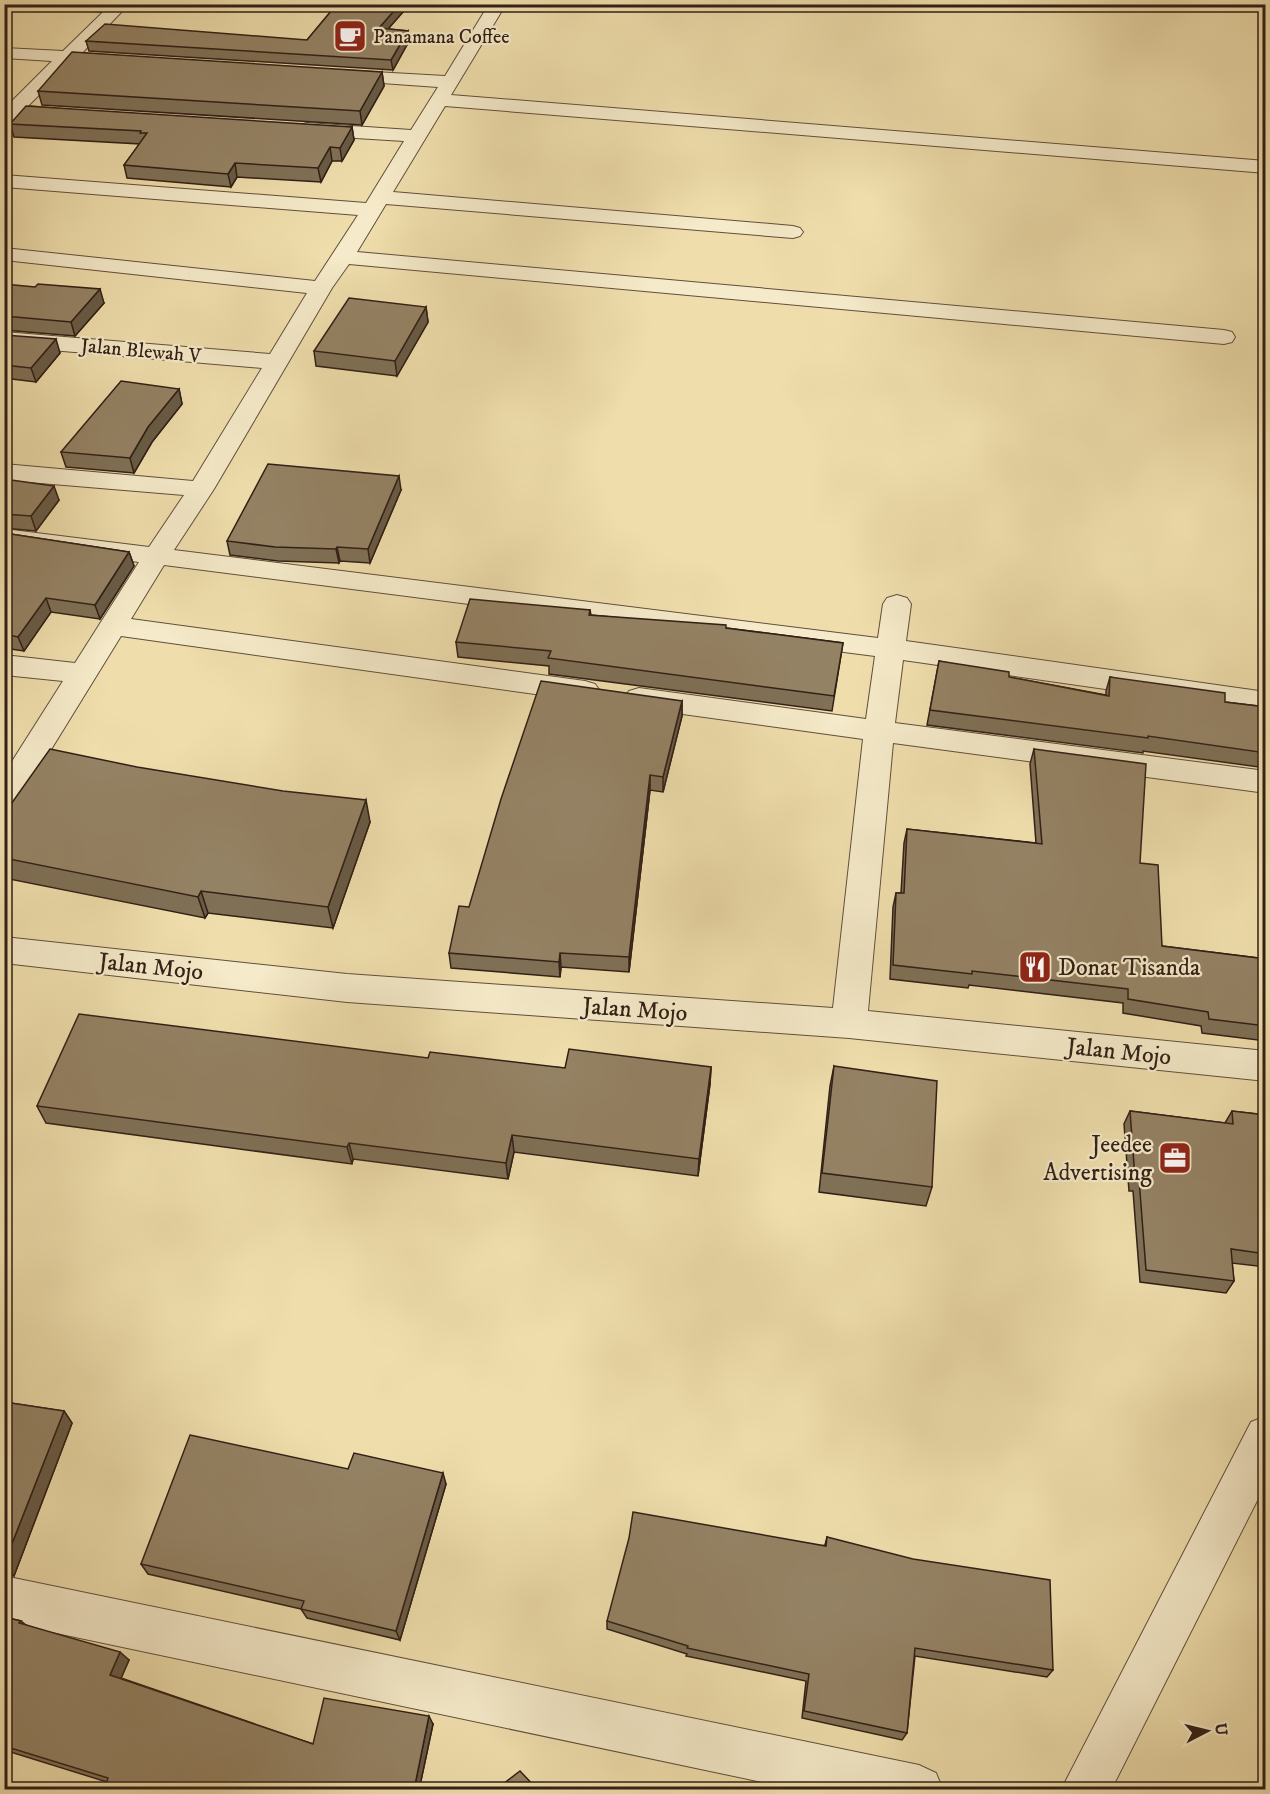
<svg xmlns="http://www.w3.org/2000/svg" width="1270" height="1794" viewBox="0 0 1270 1794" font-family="'IM FELL DW Pica',serif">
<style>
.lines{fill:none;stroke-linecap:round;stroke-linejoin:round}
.minor-casing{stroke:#614f3c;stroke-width:2}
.minor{fill:#f5eac9;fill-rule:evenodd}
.wall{fill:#7f7056;stroke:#321f16;stroke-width:1.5}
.shaded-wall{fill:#685b46;stroke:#321f16;stroke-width:1.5}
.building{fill:#948264;stroke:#321f16;stroke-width:1.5}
.labels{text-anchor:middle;stroke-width:4.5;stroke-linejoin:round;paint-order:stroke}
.far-poi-label{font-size:20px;fill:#321f16;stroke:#f5eac9;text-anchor:start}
.far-street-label{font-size:20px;fill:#321f16;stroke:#f5eac9}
.street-label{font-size:24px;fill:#321f16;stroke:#f5eac9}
.poi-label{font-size:24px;fill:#321f16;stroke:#f5eac9;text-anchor:start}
</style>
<rect width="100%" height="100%" fill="#efdeac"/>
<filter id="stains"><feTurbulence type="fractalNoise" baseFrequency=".00333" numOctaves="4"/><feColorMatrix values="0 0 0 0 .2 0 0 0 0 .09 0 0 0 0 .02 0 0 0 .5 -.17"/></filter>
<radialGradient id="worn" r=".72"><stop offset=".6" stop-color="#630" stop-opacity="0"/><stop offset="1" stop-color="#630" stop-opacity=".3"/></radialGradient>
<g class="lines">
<!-- minor casing -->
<g class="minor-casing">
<g id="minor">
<polygon points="60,4 129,4 82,53 119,56 122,60 119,64 113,65 71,63 28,106 74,110 76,114 74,118 67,120 17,116 11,123 4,125 4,104 8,105 52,61 4,58 4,48 63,51 103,12 68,9"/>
<polygon points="489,4 506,4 451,95 1266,161 1266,173 445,106 393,192 793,226 800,228 803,232 800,236 793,238 386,204 357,252 1224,330 1232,332 1235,337 1232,342 1224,344 349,264 332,288 214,489 174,550 878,638 883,604 887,598 897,595 907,598 911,604 906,641 1266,692 1266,712 903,660 895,723 1266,771 1266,793 893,743 868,1011 1266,1051 1266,1081 849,1038 347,1002 4,963 4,937 347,974 833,1008 863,739 639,708 629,705 624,698 629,691 639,688 866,719 875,656 164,565 131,619 585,681 595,684 600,691 595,698 585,701 121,636 15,808 4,811 4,774 63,681 4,675 4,655 75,663 139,562 4,545 4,529 149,547 184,495 4,480 4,464 193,481 262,368 4,346 4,332 270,354 307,293 4,260 4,248 315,281 358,215 4,187 4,175 366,203 404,141 307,135 300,133 297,129 300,125 307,123 411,130 438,87 339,80 333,79 330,75 333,71 339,70 445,76"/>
<polygon points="1266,1416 1266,1483 1111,1790 1061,1790 1251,1422"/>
<polygon points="4,1576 919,1765 936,1773 943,1790 800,1790 4,1622"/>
</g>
</g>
<!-- minor -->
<use href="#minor" class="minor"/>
</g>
<!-- wall -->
<g class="wall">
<polygon points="337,4 410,4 388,29 408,31 409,41 393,70 89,51 86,41 307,40"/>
<polygon points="382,72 384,86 362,125 42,105 38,91"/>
<polygon points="10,124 352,127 354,140 342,161 332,161 321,182 237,177 231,187 127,178 124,165 140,144 14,137"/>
<polygon points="4,284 104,303 75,336 4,330"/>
<polygon points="426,307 428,322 397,376 316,366 314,351"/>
<polygon points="4,335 60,353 36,382 4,378"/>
<polygon points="179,389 182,404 152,442 134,473 66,467 61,452"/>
<polygon points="4,479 59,500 36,531 4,528"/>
<polygon points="401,490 370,563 340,561 339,563 278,561 230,555 227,541"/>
<polygon points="4,533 129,552 134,566 100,619 51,612 24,651 4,648"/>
<polygon points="590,610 591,615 726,628 843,643 832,711 549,674 549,666 458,657 456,642"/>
<polygon points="939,661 1009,677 1106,695 1106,691 1110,677 1225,702 1266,707 1266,768 1143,751 1143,753 927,725"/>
<polygon points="682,701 682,716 663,792 650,790 629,972 561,967 560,977 451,968 449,953"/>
<polygon points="1034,749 1140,863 1162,946 1266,959 1266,1041 1202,1033 1201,1026 1123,1013 1123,1003 969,985 968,988 890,979 893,907 896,893 901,893 904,843 907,829 1036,843 1030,764"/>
<polygon points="4,814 370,822 333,928 208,913 205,918 4,878"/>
<polygon points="428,1058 565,1068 711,1067 710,1084 698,1176 514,1152 508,1179 353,1159 352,1164 46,1123 37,1106"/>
<polygon points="834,1066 932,1187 926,1206 819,1192 830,1086"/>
<polygon points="1130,1111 1225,1123 1232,1111 1266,1115 1266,1267 1232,1263 1234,1281 1226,1293 1140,1282 1133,1191 1129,1191 1124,1124"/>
<polygon points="4,1402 64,1411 72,1423 14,1576 4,1574"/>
<polygon points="348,1469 446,1484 400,1640 307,1618 301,1609 148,1574 141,1564"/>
<polygon points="827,1537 1053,1670 1047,1677 915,1656 907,1733 902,1740 802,1718 806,1681 686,1656 687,1654 607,1629 607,1621 825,1545"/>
<polygon points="4,1617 21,1621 26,1625 129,1660 121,1678 313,1744 433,1724 419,1790 104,1790 107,1782 4,1750"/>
</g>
<!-- shaded-wall -->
<g class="shaded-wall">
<polygon points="400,4 410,4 380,38 379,28"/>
<polygon points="408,31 409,41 393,70 391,60"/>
<polygon points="382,72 384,86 362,125 360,111"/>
<polygon points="352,127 354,140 342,161 340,148"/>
<polygon points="330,147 332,161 321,182 318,168"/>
<polygon points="235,163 237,177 231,187 228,174"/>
<polygon points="100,289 104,303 75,336 71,322"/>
<polygon points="426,307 428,322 397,376 395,361"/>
<polygon points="56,339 60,353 36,382 31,368"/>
<polygon points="179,389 182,404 152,442 134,473 130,458 148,427"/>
<polygon points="399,476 401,490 370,563 368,549"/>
<polygon points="54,486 59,500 36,531 31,516"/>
<polygon points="337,547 340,561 339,563 336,549"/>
<polygon points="129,552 134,566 100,619 95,605"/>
<polygon points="46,598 51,612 24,651 18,637"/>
<polygon points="682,701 682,716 663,792 663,777"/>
<polygon points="650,775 650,790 629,972 629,957"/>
<polygon points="366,800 370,822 333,928 328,907"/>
<polygon points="201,891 208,913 205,918 198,897"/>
<polygon points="560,953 561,967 560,977 559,962"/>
<polygon points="711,1067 710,1084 698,1176 699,1159"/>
<polygon points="512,1135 514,1152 508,1179 506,1163"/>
<polygon points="349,1143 353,1159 352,1164 347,1147"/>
<polygon points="64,1411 72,1423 14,1576 4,1566 4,1564"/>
<polygon points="443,1473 446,1484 400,1640 396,1631"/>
<polygon points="120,1652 129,1660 119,1683 110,1675"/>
<polygon points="429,1716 433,1724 419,1790 414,1790"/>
</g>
<!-- building -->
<g class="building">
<polygon points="337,4 400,4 379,28 408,31 391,60 86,41 105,24 307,40"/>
<polygon points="72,52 382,72 360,111 38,91"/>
<polygon points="26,106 352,127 340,148 330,147 318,168 235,163 228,174 124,165 147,133 140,133 141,131 10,124"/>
<polygon points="4,284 35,287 38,284 100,289 71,322 4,316"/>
<polygon points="349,298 426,307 395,361 314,351"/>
<polygon points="4,335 56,339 31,368 4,365"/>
<polygon points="121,381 179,389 148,427 130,458 61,452"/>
<polygon points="268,464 399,476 368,549 337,547 336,549 275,547 227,541"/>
<polygon points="4,479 54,486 31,516 4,514"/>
<polygon points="4,533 129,552 95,605 46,598 18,637 4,634"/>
<polygon points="470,599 590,610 589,615 726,625 726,628 843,643 834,696 548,658 551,651 456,642"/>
<polygon points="939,661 1009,672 1009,677 1109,696 1110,677 1225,693 1225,702 1266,707 1266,753 1148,736 1148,738 930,710"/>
<polygon points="541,681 682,701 663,777 650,775 629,957 560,953 559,962 449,953 459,906 469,907 501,799"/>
<polygon points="50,749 137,767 283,791 366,800 328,907 201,891 198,897 4,858 4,814"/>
<polygon points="1034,749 1146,764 1140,863 1158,865 1162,946 1266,959 1266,1026 1209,1019 1208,1012 1128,999 1128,989 972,971 972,974 893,965 896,893 904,893 907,829 1042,844"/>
<polygon points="79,1014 428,1058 430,1052 565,1068 569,1049 711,1067 699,1159 512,1135 506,1163 349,1143 347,1147 37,1106"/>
<polygon points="834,1066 937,1081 932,1187 822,1173"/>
<polygon points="1130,1111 1233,1124 1232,1111 1266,1115 1266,1254 1231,1249 1234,1281 1146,1270 1139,1179 1135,1178"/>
<polygon points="4,1402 64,1411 4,1564"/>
<polygon points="190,1435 348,1469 354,1453 443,1473 396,1631 301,1609 304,1601 141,1564"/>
<polygon points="633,1512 826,1546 827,1537 913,1559 1050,1580 1053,1670 915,1648 907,1733 804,1711 809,1674 687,1648 688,1646 607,1621 629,1538"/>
<polygon points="4,1617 21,1621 19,1623 120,1652 110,1675 313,1744 324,1698 429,1716 414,1790 104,1790 108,1778 4,1746"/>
<polygon points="520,1771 538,1790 506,1790 503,1784"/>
<polygon points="689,1784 693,1790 684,1790"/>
</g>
<!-- icons -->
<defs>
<g id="cafe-square" transform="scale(1.725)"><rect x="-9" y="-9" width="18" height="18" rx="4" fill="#8f2418" stroke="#f5eac9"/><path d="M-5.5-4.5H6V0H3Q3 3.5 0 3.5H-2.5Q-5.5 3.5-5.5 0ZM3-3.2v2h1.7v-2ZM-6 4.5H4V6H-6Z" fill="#fff"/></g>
<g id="restaurant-square" transform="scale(1.725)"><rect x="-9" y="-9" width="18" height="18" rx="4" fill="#8f2418" stroke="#f5eac9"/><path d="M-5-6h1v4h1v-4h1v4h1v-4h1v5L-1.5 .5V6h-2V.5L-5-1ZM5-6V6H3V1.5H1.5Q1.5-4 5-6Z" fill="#fff"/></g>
<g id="office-square" transform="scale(1.725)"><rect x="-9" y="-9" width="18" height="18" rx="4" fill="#8f2418" stroke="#f5eac9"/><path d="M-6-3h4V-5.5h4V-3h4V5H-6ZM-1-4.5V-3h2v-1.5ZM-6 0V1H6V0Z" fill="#fff"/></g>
</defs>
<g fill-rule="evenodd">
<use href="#cafe-square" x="350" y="36"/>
<use href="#restaurant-square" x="1035" y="967"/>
<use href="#office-square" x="1175" y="1158"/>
</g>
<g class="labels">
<!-- far-poi labels -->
<g class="far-poi-label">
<text x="373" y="43">Panamana Coffee</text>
</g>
<!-- far-street labels -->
<g class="far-street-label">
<text transform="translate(141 350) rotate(5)" y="7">Jalan Blewah V</text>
</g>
<!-- street labels -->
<g class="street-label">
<text transform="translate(151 966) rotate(6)" y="8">Jalan Mojo</text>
<text transform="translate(635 1009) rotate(4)" y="8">Jalan Mojo</text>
<text transform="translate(1119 1051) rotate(6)" y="8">Jalan Mojo</text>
</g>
<!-- poi labels -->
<g class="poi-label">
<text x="1058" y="975">Donat Tisanda</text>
<text x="1152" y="1152" text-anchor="end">Jeedee<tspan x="1152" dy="28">Advertising</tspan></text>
</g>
</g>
<!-- margin -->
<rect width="1270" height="1794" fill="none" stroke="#efdeac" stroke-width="24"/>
<rect x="6" y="6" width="1258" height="1782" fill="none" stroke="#321f16" stroke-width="3"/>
<rect x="12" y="12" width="1246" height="1770" fill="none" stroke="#321f16" stroke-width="1.5"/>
<!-- north arrow -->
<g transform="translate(1207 1731) rotate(83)" stroke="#f5eac9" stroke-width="4.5" paint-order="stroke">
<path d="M0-4.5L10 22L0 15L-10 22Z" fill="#321f16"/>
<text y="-9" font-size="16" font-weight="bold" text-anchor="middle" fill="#321f16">U</text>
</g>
<rect width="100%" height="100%" filter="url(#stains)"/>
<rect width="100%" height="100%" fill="url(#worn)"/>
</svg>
